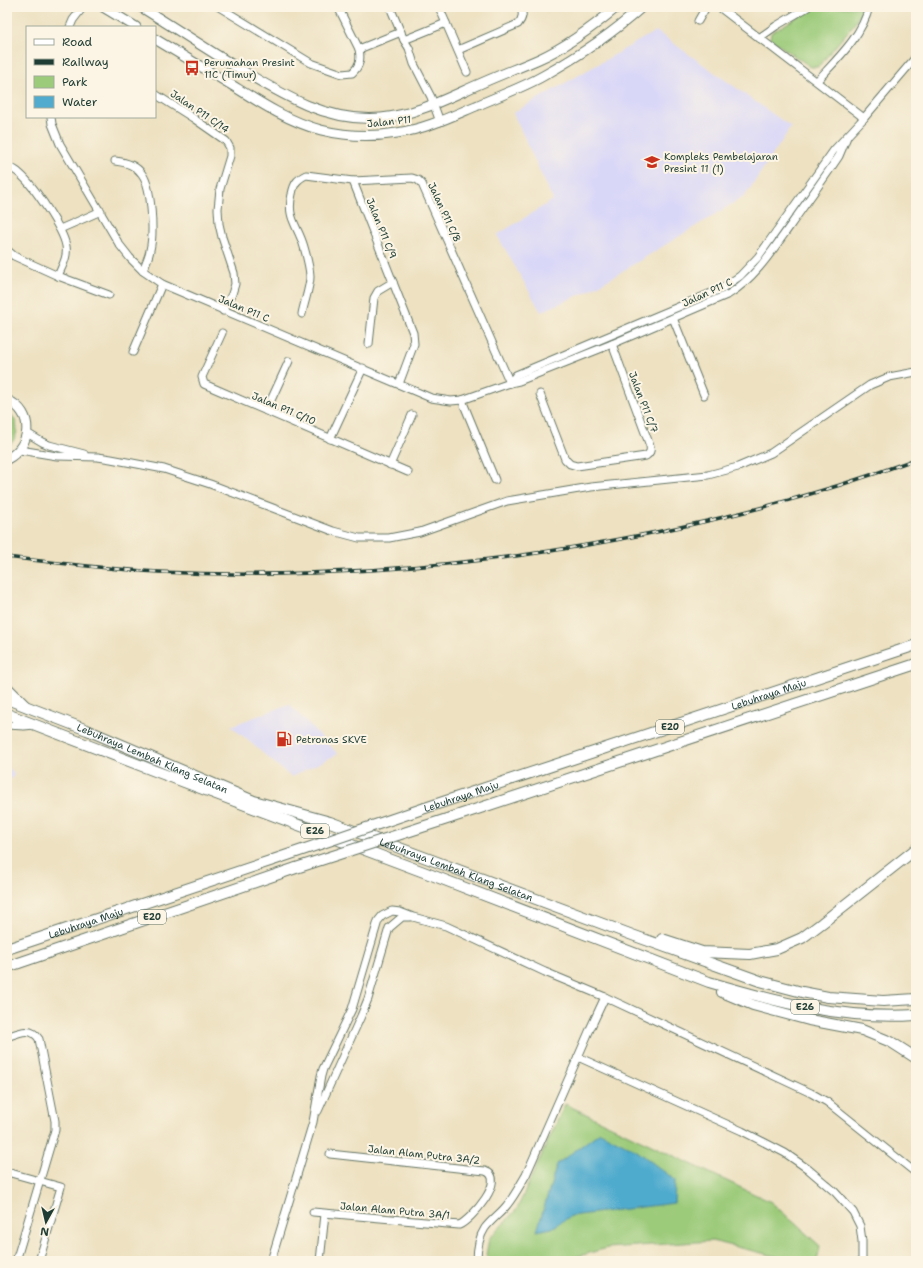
<svg xmlns="http://www.w3.org/2000/svg" width="923" height="1268" viewBox="0 0 923 1268" font-family="'Shantell Sans',sans-serif">
<style>
.built{fill:#d9d7f8}
.green{fill:#9ccb7a;stroke:#5e8457}
.water{fill:#50abce;stroke:#387481}
.lines{fill:none;stroke-linecap:round;stroke-linejoin:round}
.minor-casing{stroke:#677665;stroke-width:9}
.major-casing{stroke:#677665;stroke-width:11}
.highway-casing{stroke:#677665;stroke-width:12}
.minor{stroke:#fff;stroke-width:7}
.major{stroke:#fff;stroke-width:9}
.highway{stroke:#fff;stroke-width:10}
.rail-casing{stroke:#1f3d34;stroke-width:3.5}
.rail{stroke:#fcf5e5;stroke-width:2;stroke-dasharray:6;stroke-linecap:butt}
.highway-bridge-casing{stroke:#677665;stroke-width:12;stroke-linecap:butt}
.highway-bridge{stroke:#fff;stroke-width:10}
.labels{text-anchor:middle;stroke-width:4;stroke-linejoin:round;paint-order:stroke}
.shield{fill:#fcf5e5;stroke:#617469;stroke-width:1}
.shield-label{font-size:9px;font-weight:bold;fill:#1f3d34}
.poi-label{font-size:10px;fill:#1f3d34;stroke:#fcf5e5;text-anchor:start}
.street-label{font-size:10px;fill:#1f3d34;stroke:#fcf5e5}
</style>
<rect width="100%" height="100%" fill="#fcf5e5"/>
<filter id="ink" filterUnits="userSpaceOnUse"><feTurbulence type="fractalNoise" baseFrequency=".025" numOctaves="2"/><feDisplacementMap in="SourceGraphic" scale="8" xChannelSelector="R" yChannelSelector="G"/><feConvolveMatrix kernelMatrix="1 2 1 2 8 2 1 2 1" color-interpolation-filters="sRGB"/></filter>
<filter id="wash" filterUnits="userSpaceOnUse"><feTurbulence type="fractalNoise" baseFrequency=".012" numOctaves="4" result="noise"/><feDisplacementMap in="SourceGraphic" scale="16" xChannelSelector="R" yChannelSelector="G"/><feGaussianBlur stdDeviation="0.9" result="paint"/><feColorMatrix in="noise" values="0 0 0 0 0 0 0 0 0 0 0 0 0 0 0 0 0 1.4 0 .05"/><feComposite in="paint" operator="in"/></filter>
<g filter="url(#wash)">
<rect width="100%" height="100%" fill="#ede1c1"/>
<!-- built -->
<g class="built">
<polygon points="656,31 791,127 745,196 613,277 588,291 541,312 497,235 553,200 513,113"/>
<polygon points="289,704 338,754 291,777 231,726"/>
<polygon points="7,765 14,774 13,777 7,781"/>
</g>
<!-- green -->
<g class="green">
<polygon points="815,7 863,7 855,23 818,67 811,67 770,39 771,33 812,8"/>
<path d="M7 411C20 420 20 438 7 447Z"/>
<polygon points="565,1104 771,1202 820,1246 817,1261 795,1261 712,1241 607,1248 562,1261 489,1261 486,1255 489,1239 517,1209"/>
</g>
<!-- water -->
<polygon class="water" points="600,1132 637,1151 675,1180 674,1203 571,1216 552,1228 537,1231 557,1164"/>
</g>
<g filter="url(#ink)">
<g class="lines">
<!-- minor casing -->
<g class="minor-casing">
<g id="minor">
<path d="M219 7 311 63 342 74 352 73C360 66 361 59 359 49L401 32"/>
<polyline points="338,7 359,49"/>
<polyline points="390,7 404,40 409,48 414,64 431,97 440,122"/>
<polyline points="439,7 467,72"/>
<polyline points="719,7 864,118"/>
<polyline points="698,21 706,7"/>
<polyline points="70,27 73,20 83,7"/>
<polyline points="759,38 776,26 808,7"/>
<polyline points="404,40 446,23"/>
<path d="M458 50 518 24C523 18 523 14 521 7"/>
<path d="M817 81C837 59 862 36 869 7"/>
<polyline points="155,94 193,118 226,141 230,148 230,156 220,189 218,209 219,224 222,237 234,273 235,284 232,294 223,311"/>
<path d="M51 117 52 124 60 144 119 244 130 258 143 271 162 284 431 398 451 401 462 400 510 383 519 381 612 344 729 294C755 278 772 251 790 226 806 203 823 180 839 156L847 137"/>
<path d="M115 161C125 162 136 165 142 174 152 187 154 234 150 250 149 257 145 264 143 271"/>
<path d="M7 167C12 168 16 170 20 174 34 186 63 229 66 246 68 257 62 266 58 276"/>
<polyline points="353,181 413,333 414,344 399,384"/>
<polyline points="60,229 101,211"/>
<polyline points="7,250 14,256 58,276 109,295"/>
<path d="M302 314C304 303 310 287 310 277 310 270 306 254 304 247 298 225 286 219 292 194 294 184 296 180 306 175L353 181 412 178 418 180 422 184 510 383"/>
<polyline points="673,318 704,395"/>
<polyline points="222,333 202,377 204,384 408,472"/>
<polyline points="369,344 374,298 378,291 393,282"/>
<polyline points="133,352 162,284"/>
<polyline points="510,383 516,375 721,289 740,276 758,257 834,150 864,118 916,57"/>
<path d="M540 394 565 459 570 464 577 466 646 456C650 453 651 451 650 446L612 344"/>
<polyline points="462,400 495,480"/>
<polyline points="266,411 289,361"/>
<polyline points="27,433 42,442 49,445 84,454"/>
<polyline points="330,439 363,368"/>
<polyline points="20,450 57,456 98,457 111,459 164,469 210,484 333,531 359,538 389,538 420,532 507,501 591,487 708,475 738,467 771,453 870,385 889,377 916,372"/>
<polyline points="390,465 412,415"/>
<polyline points="7,725 24,726 34,725"/>
<path d="M7 1037C18 1033 31 1026 39 1039L55 1121V1130L16 1261"/>
<polyline points="578,1057 742,1131 785,1153 808,1169 835,1192 853,1212 860,1226 862,1241 862,1261"/>
<polyline points="318,1111 361,1016 368,999 389,928 402,917 410,917"/>
<polyline points="7,1172 61,1187 39,1261"/>
<path d="M313 1212 459 1225C471 1220 508 1178 485 1171L330 1154"/>
<polyline points="271,1261 313,1122 321,1076 323,1069 352,1009 378,921 382,916 392,911 400,912 413,917 446,926 545,972 605,997 811,1093 827,1102 916,1173"/>
<polyline points="320,1261 325,1214"/>
<path d="M477 1261C477 1250 479 1237 485 1228 492 1219 501 1213 507 1205 515 1195 520 1185 526 1175L578 1057 591 1027 605 997"/>
</g>
</g>
<!-- major casing -->
<g class="major-casing">
<g id="major">
<polyline points="103,7 136,27"/>
<path d="M141 7C170 25 199 44 228 62 275 90 323 123 381 118 417 115 451 96 484 82 502 74 521 67 539 59 568 46 593 27 617 7"/>
<path d="M155 39C182 55 208 71 235 87 262 104 290 122 321 130 345 136 373 137 397 133 425 129 450 117 476 106 498 96 522 88 543 76 577 57 612 34 642 7"/>
<path d="M7 400C35 412 32 446 7 459"/>
<polyline points="7,687 27,707"/>
</g>
</g>
<!-- highway casing -->
<g class="highway-casing">
<g id="highway">
<path id="s1" d="M7 699 87 730 254 801 330 822 635 936 760 981 802 992 828 997 883 1001 916 999"/>
<path d="M7 714 155 771 429 874 709 982C776 1002 845 1020 916 1015"/>
<path id="s2" d="M425 808 916 645"/>
<polyline points="450,818 916,664"/>
<polyline points="662,939 702,952 750,954 777,949 802,938 822,923 916,849"/>
<path id="s3" d="M7 949 273 860"/>
<polyline points="7,967 296,868"/>
<polyline points="722,992 753,1005 809,1020 862,1030 891,1042 916,1058"/>
</g>
</g>
<!-- minor -->
<use href="#minor" class="minor"/>
<!-- major -->
<use href="#major" class="major"/>
<!-- highway -->
<use href="#highway" class="highway"/>
<!-- rail casing -->
<g class="rail-casing">
<path id="rail" d="M7 557C58 563 108 569 159 572 278 578 398 571 516 556 652 537 787 507 916 459"/>
</g>
<!-- rail -->
<use href="#rail" class="rail"/>
<!-- highway-bridge casing -->
<g class="highway-bridge-casing">
<g id="highway-bridge">
<polyline points="273,860 425,808"/>
<polyline points="296,868 450,818"/>
</g>
</g>
<!-- highway-bridge -->
<use href="#highway-bridge" class="highway-bridge"/>
</g>
</g>
<!-- icons -->
<defs>
<g id="bus-bare" transform="scale(1.2)"><path d="M-5-6H5V4H4V6H2V4H-2V6H-4V4H-5ZM-3.5-4V0h7V-4ZM-3.5 1.2v1.5H-2V1.2ZM2 1.2v1.5H3.5V1.2Z" fill="#c8321e" stroke="#fcf5e5" stroke-width="2.5" paint-order="stroke"/></g>
<g id="school-bare" transform="scale(1.2)"><path d="M0-5L7-2L0 1L-7-2ZM-4 1L0 2.5L4 1V4Q0 6-4 4Z" fill="#c8321e" stroke="#fcf5e5" stroke-width="2.5" paint-order="stroke"/></g>
<g id="fuel-bare" transform="scale(1.2)"><path d="M-5.5-6h7V0h2V4h1.3V-2.5L3-4.5l.8-.8L6-3V5H2.5V1h-1V6h-7ZM-4.2-4.7v3.2H.2V-4.7Z" fill="#c8321e" stroke="#fcf5e5" stroke-width="2.5" paint-order="stroke"/></g>
</defs>
<g fill-rule="evenodd">
<use href="#bus-bare" x="192" y="68"/>
<use href="#school-bare" x="652" y="162"/>
<use href="#fuel-bare" x="284" y="739"/>
</g>
<g class="labels">
<!-- shield labels -->
<g class="shield">
<rect x="656" y="720" width="28" height="14" rx="3"/>
<rect x="301" y="824" width="28" height="14" rx="3"/>
<rect x="138" y="910" width="28" height="14" rx="3"/>
<rect x="791" y="1000" width="28" height="14" rx="3"/>
</g>
<g class="shield-label">
<text x="670" y="730">E20</text>
<text x="315" y="834">E26</text>
<text x="152" y="920">E20</text>
<text x="805" y="1010">E26</text>
</g>
<!-- poi labels -->
<g class="poi-label">
<text x="204" y="66">Perumahan Presint<tspan x="204" dy="12">11C (Timur)</tspan></text>
<text x="664" y="160">Kompleks Pembelajaran<tspan x="664" dy="12">Presint 11 (1)</tspan></text>
<text x="296" y="743">Petronas SKVE</text>
</g>
<!-- street labels -->
<g class="street-label">
<text transform="translate(200 111) rotate(34)" y="4">Jalan P11 C/14</text>
<text transform="translate(389 121) rotate(-6)" y="4">Jalan P11</text>
<text transform="translate(445 212) rotate(65)" y="4">Jalan P11 C/8</text>
<text transform="translate(382 228) rotate(68)" y="4">Jalan P11 C/9</text>
<text transform="translate(707 292) rotate(-25)" y="4">Jalan P11 C</text>
<text transform="translate(244 308) rotate(23)" y="4">Jalan P11 C</text>
<text transform="translate(644 402) rotate(69)" y="4">Jalan P11 C/7</text>
<text transform="translate(284 408) rotate(23)" y="4">Jalan P11 C/10</text>
<text dy="4" stroke="none"><textPath href="#s2" startOffset="362">Lebuhraya Maju</textPath></text>
<text dy="4" stroke="none"><textPath href="#s1" startOffset="157">Lebuhraya Lembah Klang Selatan</textPath></text>
<text dy="4" stroke="none"><textPath href="#s2" startOffset="38">Lebuhraya Maju</textPath></text>
<text dy="4" stroke="none"><textPath href="#s1" startOffset="481">Lebuhraya Lembah Klang Selatan</textPath></text>
<text dy="4" stroke="none"><textPath href="#s3" startOffset="83">Lebuhraya Maju</textPath></text>
<text transform="translate(424 1154) rotate(6)" y="4">Jalan Alam Putra 3A/2</text>
<text transform="translate(395 1210) rotate(5)" y="4">Jalan Alam Putra 3A/1</text>
</g>
</g>
<!-- margin -->
<rect width="923" height="1268" fill="none" stroke="#fcf5e5" stroke-width="24"/>
<!-- legend -->
<rect x="26" y="26" width="130" height="92" fill="#fcf5e5" stroke="#a4ab9e"/>
<rect x="34" y="39" width="20" height="6" fill="#ffffff" stroke="#a4ab9e"/>
<text x="62" y="46" font-size="12" fill="#1f3d34">Road</text>
<rect x="34" y="59" width="20" height="6" fill="#1f3d34" stroke="#a4ab9e"/>
<text x="62" y="66" font-size="12" fill="#1f3d34">Railway</text>
<rect x="34" y="76" width="20" height="12" fill="#9ccb7a" stroke="#a4ab9e"/>
<text x="62" y="86" font-size="12" fill="#1f3d34">Park</text>
<rect x="34" y="96" width="20" height="12" fill="#50abce" stroke="#a4ab9e"/>
<text x="62" y="106" font-size="12" fill="#1f3d34">Water</text>
<!-- north arrow -->
<g transform="translate(46 1222) rotate(188)" stroke="#fcf5e5" stroke-width="3" paint-order="stroke">
<path d="M0-3L7 15L0 10L-7 15Z" fill="#1f3d34"/>
<text y="-6" font-size="11" font-weight="bold" text-anchor="middle" fill="#1f3d34">N</text>
</g>
</svg>
